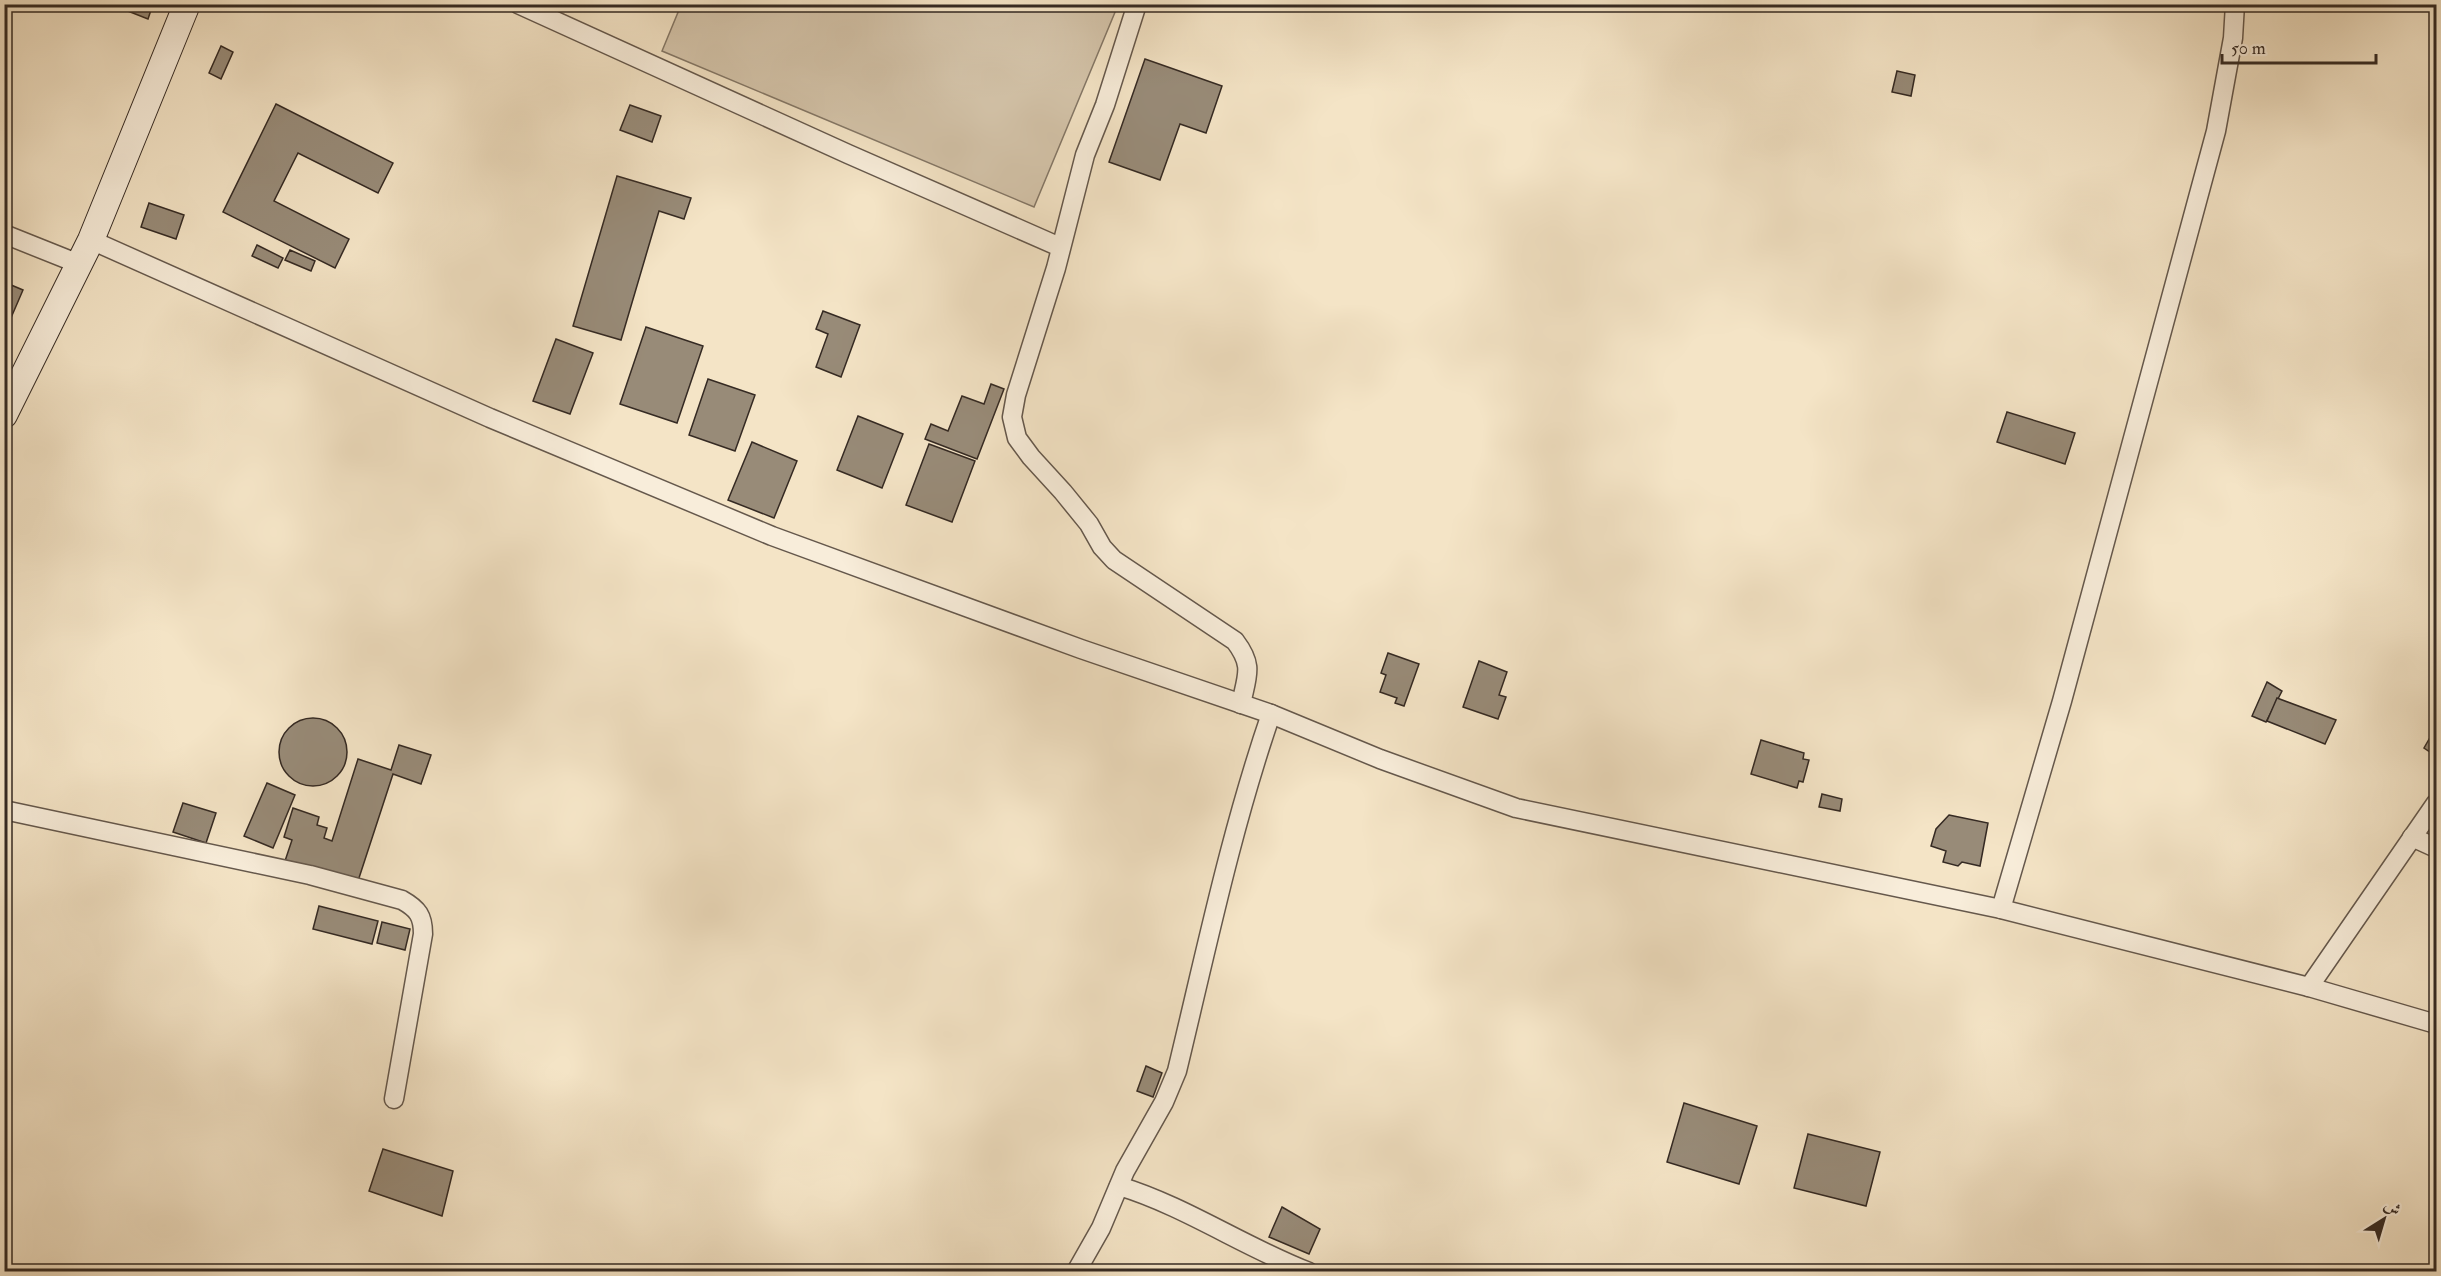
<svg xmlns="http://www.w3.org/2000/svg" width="2441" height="1276" viewBox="0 0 2441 1276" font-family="'IM FELL Double Pica',Amiri,serif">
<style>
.green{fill:#d4c4aa;stroke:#847766;stroke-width:1.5}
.building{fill:#988b78;stroke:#352a23;stroke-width:1.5}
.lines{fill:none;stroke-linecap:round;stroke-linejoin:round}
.street-casing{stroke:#65584c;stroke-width:21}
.secondary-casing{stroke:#352a23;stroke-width:28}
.street{stroke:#f8edda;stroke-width:18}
.secondary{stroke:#f8edda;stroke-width:26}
</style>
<rect width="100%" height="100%" fill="#f4e4c6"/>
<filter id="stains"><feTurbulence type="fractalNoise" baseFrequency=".00333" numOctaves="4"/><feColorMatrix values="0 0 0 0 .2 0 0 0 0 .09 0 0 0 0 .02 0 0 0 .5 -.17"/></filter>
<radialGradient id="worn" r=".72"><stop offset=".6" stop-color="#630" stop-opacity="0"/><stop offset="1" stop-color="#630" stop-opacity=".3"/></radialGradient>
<!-- green -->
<polygon class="green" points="681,5 681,4 1118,5 1034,207 662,51"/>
<!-- building -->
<g class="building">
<polygon points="110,4 153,4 148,19"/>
<polygon points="221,46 233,52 221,79 209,73"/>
<polygon points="1145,59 1222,86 1206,133 1180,124 1160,180 1109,162"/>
<polygon points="1897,71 1915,75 1911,96 1892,92"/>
<polygon points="276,104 393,163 378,193 298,153 274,201 349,239 335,268 223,212"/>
<polygon points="630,105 661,116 652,142 620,130"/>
<polygon points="617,176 691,198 684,219 659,211 621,340 573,326"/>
<polygon points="149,203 184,215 176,239 141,227"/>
<polygon points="257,245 283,258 278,268 252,256"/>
<polygon points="290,250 315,261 311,271 285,260"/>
<polygon points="4,282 23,290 4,334"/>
<polygon points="823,311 860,325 841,377 816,367 828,334 816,329"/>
<polygon points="646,327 703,346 677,423 620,404"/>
<polygon points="556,339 593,353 570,414 533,401"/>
<polygon points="708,379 755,395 735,451 689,435"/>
<polygon points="991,384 1004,389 977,459 925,439 931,424 948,431 962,396 984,404"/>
<polygon points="2007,412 2075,433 2065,464 1997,442"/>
<polygon points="858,416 903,434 882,488 837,470"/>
<polygon points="752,442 797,461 774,518 728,500"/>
<polygon points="929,444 975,461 952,522 906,505"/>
<polygon points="1388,653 1419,664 1404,706 1395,703 1397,698 1380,692 1386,675 1381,673"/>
<polygon points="1479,661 1507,672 1499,695 1506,697 1498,719 1463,707"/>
<polygon points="2267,682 2282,691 2266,722 2252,716"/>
<polygon points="2277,698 2336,720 2325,744 2267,721"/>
<circle cx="313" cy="752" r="34"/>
<polygon points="2436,727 2436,756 2424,748"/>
<polygon points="1761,740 1804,753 1803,759 1809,760 1803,782 1799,781 1797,788 1751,774"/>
<polygon points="399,745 431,755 421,784 393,774 357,884 285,861 292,840 284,837 293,808 319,817 317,825 327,828 324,838 332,841 358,759 391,770"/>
<polygon points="267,783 295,795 273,848 244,836"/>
<polygon points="1822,794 1842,799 1840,811 1819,807"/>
<polygon points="183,803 216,813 206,843 173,832"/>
<polygon points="1949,815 1988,823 1980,866 1962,862 1958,866 1943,862 1946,851 1931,846 1936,829"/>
<polygon points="319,906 378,921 372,944 313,929"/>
<polygon points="382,922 410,929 405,950 377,943"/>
<polygon points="1146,1066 1162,1073 1153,1097 1137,1091"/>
<polygon points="1684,1103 1757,1126 1739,1184 1667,1162"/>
<polygon points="1808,1134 1880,1152 1866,1206 1794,1188"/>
<polygon points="383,1149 453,1171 442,1216 369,1191"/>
<polygon points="1282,1207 1320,1229 1309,1254 1269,1237"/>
</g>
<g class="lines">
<!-- street casing -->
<g class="street-casing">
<g id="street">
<polyline points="518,4 848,154 1060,247"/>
<path d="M1137 4 1105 105 1085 155 1056 268 1016 395 1012 417 1017 438 1031 457 1063 492 1089 524 1102 547 1114 560 1235 641C1254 666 1247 675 1241 704"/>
<polyline points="4,234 79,264"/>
<polyline points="91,240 490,418 772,536 1081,649 1271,714 1380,759 1516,808 2001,909 2309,987 2436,1024"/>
<path d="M4 810 310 875 402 900C418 909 423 916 423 934L394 1099"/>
<polyline points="2412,837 2436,848"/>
<polyline points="2001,909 2062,701 2216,131 2233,38 2235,4"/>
<polyline points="2309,987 2436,803"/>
<path d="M1119 1186C1185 1206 1244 1247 1309 1272"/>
<path d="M1076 1272 1101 1228 1125 1171 1164 1102 1177 1071C1206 951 1231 830 1271 714"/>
</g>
</g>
<!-- secondary casing -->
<g class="secondary-casing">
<polyline id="secondary" points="4,415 91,240 187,4"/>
</g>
<!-- street -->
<use href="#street" class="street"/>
<!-- secondary -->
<use href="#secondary" class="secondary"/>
</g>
<!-- margin -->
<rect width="2441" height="1276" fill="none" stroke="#f4e4c6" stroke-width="24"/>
<rect x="6" y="6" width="2429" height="1264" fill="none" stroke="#352a23" stroke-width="3"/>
<rect x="12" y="12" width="2417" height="1252" fill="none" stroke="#352a23" stroke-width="1.5"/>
<!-- north arrow -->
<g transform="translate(2384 1219) rotate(37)" stroke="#f8edda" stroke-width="4.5" paint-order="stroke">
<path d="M0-4.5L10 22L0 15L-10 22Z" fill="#352a23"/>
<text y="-9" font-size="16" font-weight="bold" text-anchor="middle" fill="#352a23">ش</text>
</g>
<!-- scale -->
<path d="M2222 54v9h154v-9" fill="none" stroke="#352a23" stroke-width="3"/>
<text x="2231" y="54" font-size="18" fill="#352a23" stroke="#f8edda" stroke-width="4.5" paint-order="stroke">50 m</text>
<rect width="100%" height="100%" filter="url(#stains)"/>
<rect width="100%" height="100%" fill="url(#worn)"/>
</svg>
